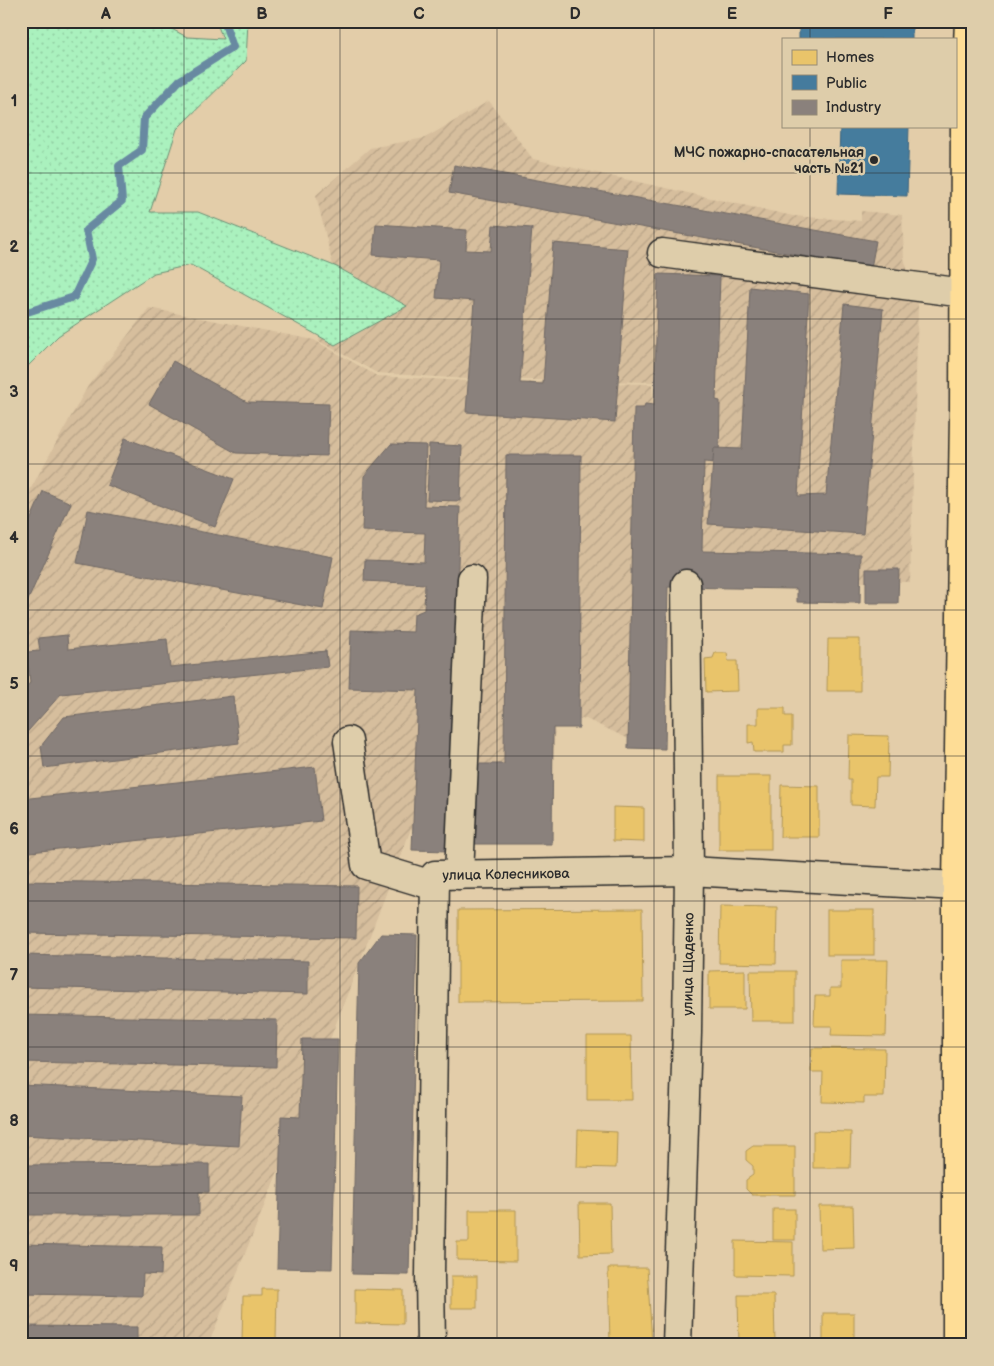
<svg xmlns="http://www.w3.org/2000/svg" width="994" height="1366" viewBox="0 0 994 1366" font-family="'Balsamiq Sans',sans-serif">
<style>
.industrial{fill:url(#industrial-furrows)}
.grass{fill:url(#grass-dots);stroke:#6a8e74}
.homes{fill:#e9c46a;stroke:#b09657}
.public{fill:#457b9d;stroke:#3d637b}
.industry{fill:#8a817c;stroke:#6e6764}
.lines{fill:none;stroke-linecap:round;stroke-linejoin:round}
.stream{stroke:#6889a1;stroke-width:8}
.minor-casing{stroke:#2b2b2b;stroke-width:31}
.major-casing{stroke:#2b2b2b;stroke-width:31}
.minor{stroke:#decdaa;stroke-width:28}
.major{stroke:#fedd96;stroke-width:28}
.grid{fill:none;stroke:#2b2b2b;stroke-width:1;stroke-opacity:0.55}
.poi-dot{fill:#2b2b2b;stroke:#decdaa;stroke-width:2}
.labels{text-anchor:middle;stroke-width:5;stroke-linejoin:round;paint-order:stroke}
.poi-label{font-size:14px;font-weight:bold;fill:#2b2b2b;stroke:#decdaa;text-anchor:end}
.street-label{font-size:14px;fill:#2b2b2b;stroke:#decdaa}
.neatline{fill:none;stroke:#2b2b2b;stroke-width:2}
.grid-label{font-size:16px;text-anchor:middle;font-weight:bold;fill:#2b2b2b}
</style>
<defs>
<pattern id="industrial-furrows" width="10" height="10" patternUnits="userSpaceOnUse" patternTransform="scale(1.25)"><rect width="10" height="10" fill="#d6be9d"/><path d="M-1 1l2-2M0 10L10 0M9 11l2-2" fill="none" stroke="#b8a387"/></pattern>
<pattern id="grass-dots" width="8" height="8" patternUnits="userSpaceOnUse" patternTransform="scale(1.25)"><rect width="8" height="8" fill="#aaf1be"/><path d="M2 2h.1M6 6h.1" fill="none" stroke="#92cfa3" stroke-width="1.8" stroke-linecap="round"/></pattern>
</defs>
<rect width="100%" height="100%" fill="#e3cda9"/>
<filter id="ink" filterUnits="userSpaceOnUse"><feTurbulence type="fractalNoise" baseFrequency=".02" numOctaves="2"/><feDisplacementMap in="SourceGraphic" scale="10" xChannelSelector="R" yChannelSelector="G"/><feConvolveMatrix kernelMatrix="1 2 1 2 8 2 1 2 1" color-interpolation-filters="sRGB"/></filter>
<g filter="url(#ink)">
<!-- industrial -->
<g class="industrial">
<polygon points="489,101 533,159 793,216 861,221 861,211 902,215 904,258 918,305 910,582 801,582 697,572 655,382 467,379 377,373 319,341 333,266 316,195 370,148 425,138"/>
<polygon points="149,308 314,340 377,376 467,381 652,384 659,561 668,587 665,740 631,740 586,719 555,721 550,829 411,829 300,1117 211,1338 211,1345 21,1345 21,506 88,386"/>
</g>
<!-- grass -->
<polygon class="grass" points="21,21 156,21 187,37 223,39 216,21 248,21 246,61 177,129 150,212 198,212 337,267 407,306 335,345 191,265 154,273 58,336 21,373"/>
<!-- homes -->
<g class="homes">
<polygon points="828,639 860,639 860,691 827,691"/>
<polygon points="715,653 727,653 728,661 737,661 738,691 706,692 705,659 713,658"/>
<polygon points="758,708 785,708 785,716 792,716 792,745 784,745 784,752 754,752 753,742 748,743 748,724 758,724"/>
<polygon points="849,735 889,736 888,777 876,777 875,806 851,805 851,780 848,780"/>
<rect x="719" y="776" width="52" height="74"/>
<polygon points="781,785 819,786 819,837 780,837"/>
<polygon points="613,807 644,808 644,842 613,841"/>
<polygon points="720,906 777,907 776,964 719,963"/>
<polygon points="642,909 643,1001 458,1002 458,910"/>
<rect x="827" y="910" width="47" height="45"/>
<polygon points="841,960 888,960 886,1036 831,1035 832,1026 814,1026 815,996 830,996 830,988 841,988"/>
<polygon points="745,970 745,1009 709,1009 709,971"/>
<polygon points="750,971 795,971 795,1021 751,1021"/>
<polygon points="587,1036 631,1036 632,1100 587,1100"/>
<polygon points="812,1048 885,1049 884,1097 864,1097 864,1103 822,1102 823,1072 811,1072"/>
<polygon points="578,1130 617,1132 616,1168 577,1167"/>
<polygon points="813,1131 851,1132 850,1168 813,1168"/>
<polygon points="753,1146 795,1146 795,1195 752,1195 746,1189 746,1180 753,1175 753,1166 746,1160 746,1151"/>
<polygon points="579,1203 610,1203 611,1254 580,1255"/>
<polygon points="819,1206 853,1206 854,1248 820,1249"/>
<rect x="773" y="1209" width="22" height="31"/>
<polygon points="469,1210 516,1210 516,1261 457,1260 457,1242 469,1242"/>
<polygon points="735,1241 793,1242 793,1276 735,1275"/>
<polygon points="608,1268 647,1268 652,1342 610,1343"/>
<rect x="451" y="1276" width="26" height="32"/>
<polygon points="262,1289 277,1289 276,1341 242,1341 243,1296 262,1296"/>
<polygon points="355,1289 403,1290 403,1324 355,1323"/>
<polygon points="738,1295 774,1295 775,1345 739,1345"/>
<rect x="823" y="1313" width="31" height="32"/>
</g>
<!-- public -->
<g class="public">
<polygon points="843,21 912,21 912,39 799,39 799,27 843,28"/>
<polygon points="840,126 909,126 907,196 838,194"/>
</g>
<!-- industry -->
<g class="industry">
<polygon points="454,165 876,241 871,268 449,193"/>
<polygon points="376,224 467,230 466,250 491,251 493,225 532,228 520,383 543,384 553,243 628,249 615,422 466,412 474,301 436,298 439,260 373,255"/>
<polygon points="658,274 720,276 716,400 720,401 719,463 704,462 702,551 861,554 860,603 797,602 797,589 668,587 665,749 628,748 634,408 644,408 645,404 654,405"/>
<polygon points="750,287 809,294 798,496 826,495 844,304 883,309 863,534 708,524 714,448 742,449"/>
<polygon points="173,361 247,402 329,404 327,456 236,453 149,404"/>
<polygon points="125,438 234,479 215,527 107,485"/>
<polygon points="391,444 426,445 424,506 460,507 448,851 412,850 418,690 349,688 351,630 413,632 414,614 424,610 425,584 364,581 365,560 424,562 425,533 362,531 364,476"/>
<polygon points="429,444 462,446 460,501 427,500"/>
<polygon points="506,455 581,455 579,728 553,728 552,844 468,844 469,764 504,764"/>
<polygon points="43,491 71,503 21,616 21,541"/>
<polygon points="88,510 333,557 323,609 77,563"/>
<polygon points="866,569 899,569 898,603 866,603"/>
<polygon points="67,635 68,649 167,639 170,667 326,651 328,667 61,694 21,739 21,693 30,683 27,652 40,651 38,638"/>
<polygon points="233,696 239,743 44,768 41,746 64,717"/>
<polygon points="315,767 321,821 21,853 21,799"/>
<polygon points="21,881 357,886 356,938 21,933"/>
<polygon points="381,934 417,935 409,1275 352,1274 359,963"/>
<polygon points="21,955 308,961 308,994 21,987"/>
<polygon points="21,1015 277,1020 276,1067 21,1062"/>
<polygon points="302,1039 338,1039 332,1269 277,1268 281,1116 300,1117"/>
<polygon points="21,1085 242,1096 239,1146 21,1135"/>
<polygon points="209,1164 209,1192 199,1192 199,1215 21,1215 21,1165"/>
<polygon points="21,1244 162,1247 161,1275 143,1274 142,1296 21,1294"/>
<polygon points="21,1326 137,1327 137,1345 21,1345"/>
<rect x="176" y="1341" width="19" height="4"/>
</g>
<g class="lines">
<!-- stream -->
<polyline class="stream" points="21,314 74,297 92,259 86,230 122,201 119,166 142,150 144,118 179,81 233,47 224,21"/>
<!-- minor casing -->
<g class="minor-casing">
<g id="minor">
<polyline points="662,253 964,293"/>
<polyline points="348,741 366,865 435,886"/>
<polyline points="459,875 472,579"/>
<path id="s1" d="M431 1345 430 1276 435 875 689 871 957 886"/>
<path id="s2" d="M677 1345 687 1033 689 871 686 584"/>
</g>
</g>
<!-- major casing -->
<g class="major-casing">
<polyline id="major" points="957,1345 957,886 964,414 965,116 969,21"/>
</g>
<!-- minor -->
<use href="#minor" class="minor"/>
<!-- major -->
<use href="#major" class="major"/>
</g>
</g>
<!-- grid -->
<path class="grid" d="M184 21V1345M340 21V1345M497 21V1345M654 21V1345M810 21V39M810 126V1345M21 173H973M21 319H973M21 464H973M21 610H973M21 756H973M21 901H973M21 1047H973M21 1193H973"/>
<!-- markers -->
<circle class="poi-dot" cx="874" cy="160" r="5"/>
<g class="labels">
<!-- poi labels -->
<g class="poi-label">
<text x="864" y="157">МЧС пожарно-спасательная<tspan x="864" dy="16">часть №21</tspan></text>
</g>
<!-- street labels -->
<g class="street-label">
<text dy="5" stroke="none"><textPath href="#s1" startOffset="541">улица Колесникова</textPath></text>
<text dy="5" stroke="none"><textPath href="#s2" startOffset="381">улица Щаденко</textPath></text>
</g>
</g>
<!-- margin -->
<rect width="994" height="1366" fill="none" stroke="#decdaa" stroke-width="55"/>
<!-- legend -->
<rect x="782" y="38" width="175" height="90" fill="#decdaa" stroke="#968c77"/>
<rect x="792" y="50" width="25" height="15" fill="#e9c46a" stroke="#968c77"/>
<text x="826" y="62" font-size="15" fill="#2b2b2b">Homes</text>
<rect x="792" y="75" width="25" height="15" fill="#457b9d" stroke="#968c77"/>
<text x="826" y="88" font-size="15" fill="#2b2b2b">Public</text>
<rect x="792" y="100" width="25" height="15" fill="#8a817c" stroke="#968c77"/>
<text x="826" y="112" font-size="15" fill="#2b2b2b">Industry</text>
<rect x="28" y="28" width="938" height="1310" class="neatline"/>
<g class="grid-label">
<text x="106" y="19">A</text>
<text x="262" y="19">B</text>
<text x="419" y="19">C</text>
<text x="575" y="19">D</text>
<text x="732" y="19">E</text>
<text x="888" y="19">F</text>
<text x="14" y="106">1</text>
<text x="14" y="252">2</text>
<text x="14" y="397">3</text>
<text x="14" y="543">4</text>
<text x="14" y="689">5</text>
<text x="14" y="834">6</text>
<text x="14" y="980">7</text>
<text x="14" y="1126">8</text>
<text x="14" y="1271">9</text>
</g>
</svg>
